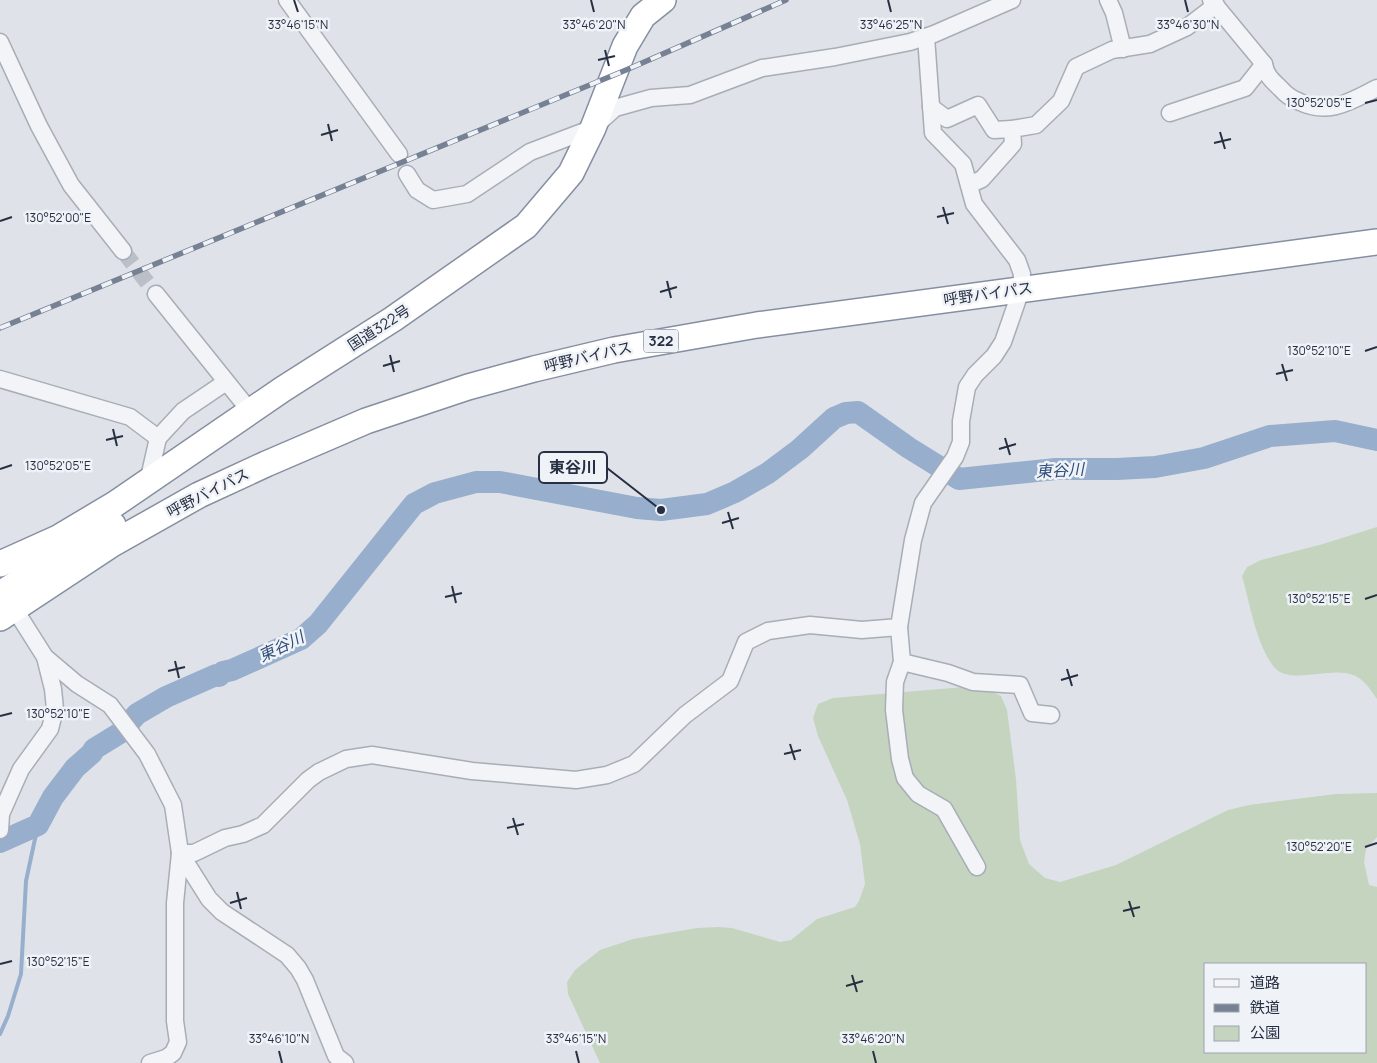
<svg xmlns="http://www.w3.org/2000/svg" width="1377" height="1063" viewBox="0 0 1377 1063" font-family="Manrope,'Noto Sans JP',sans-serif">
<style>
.green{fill:#c4d4bf;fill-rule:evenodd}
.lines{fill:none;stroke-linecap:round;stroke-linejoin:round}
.stream{stroke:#97aecc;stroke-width:4}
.river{stroke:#97aecc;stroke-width:22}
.minor-tunnel{stroke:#babfc8;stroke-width:16;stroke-dasharray:16 8;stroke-linecap:butt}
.minor-casing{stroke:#a8adb7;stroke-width:19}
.highway-casing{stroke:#858fa1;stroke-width:28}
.minor{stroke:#f2f4f7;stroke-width:16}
.highway{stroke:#fff;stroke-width:25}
.rail-casing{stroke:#778194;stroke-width:5.5}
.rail{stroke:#eff2f7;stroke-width:4;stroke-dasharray:11;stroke-linecap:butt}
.ticks{fill:none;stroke:#272f42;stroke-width:2}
.labels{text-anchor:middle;stroke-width:5;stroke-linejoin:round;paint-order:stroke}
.shield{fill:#eff2f7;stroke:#636a78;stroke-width:1}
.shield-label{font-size:14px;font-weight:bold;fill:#272f42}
.street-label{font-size:15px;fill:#272f42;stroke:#eff2f7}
.water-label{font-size:16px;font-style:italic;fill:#2e4c79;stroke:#eff2f7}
.ticks-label{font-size:12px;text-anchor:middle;fill:#272f42;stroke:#eff2f7;stroke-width:5;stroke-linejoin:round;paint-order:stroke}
.leader{fill:none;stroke:#272f42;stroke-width:2}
.callout-dot{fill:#272f42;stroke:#eff2f7;stroke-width:2}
.callout{fill:#eff2f7;stroke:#272f42;stroke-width:2}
.callout-label{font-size:16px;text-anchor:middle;font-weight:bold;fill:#272f42}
</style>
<rect width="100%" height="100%" fill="#dfe3e9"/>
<!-- green -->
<g class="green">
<path d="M1377 527V699C1370 689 1364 679 1353 675 1330 666 1290 686 1274 667 1256 644 1250 604 1242 576L1247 567 1261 560 1323 544Z"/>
<path d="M964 687 989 690 1001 696 1007 710 1016 779 1020 840 1029 864 1045 878 1060 882 1116 865 1228 810 1249 805 1336 794 1377 793V837L1366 849 1364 862 1369 885 1377 887V1063H600L568 994 567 982 575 970 600 950 633 939 697 928 719 927 732 928 780 942 791 940 817 919 855 907 859 901 865 884 860 844 847 800 818 736 813 718 818 704 833 698ZM1206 964H1366V1052H1206Z"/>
</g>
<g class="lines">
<!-- stream -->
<polyline class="stream" points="0,1034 8,1016 21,974 26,881 38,825"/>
<!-- river -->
<polyline class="river" points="0,842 38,825 53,797 75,768 92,753 94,749 120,733 137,714 166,697 216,675 219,676 223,672 232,670 301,639 318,624 414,504 435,493 476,482 500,482 637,508 661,510 707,504 735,492 768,473 800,449 834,418 846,413 858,412 909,448 959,479 1056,469 1117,469 1155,467 1204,458 1270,436 1335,431 1377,440"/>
<!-- minor-tunnel -->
<polyline class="minor-tunnel" points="123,251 156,294"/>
<!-- minor casing -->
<g class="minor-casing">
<g id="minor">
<polyline points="287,0 399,154"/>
<polyline points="1108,0 1114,13 1123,49"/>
<path d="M1211 0 1264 64C1266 76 1273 81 1281 89 1287 96 1292 99 1300 102 1329 116 1351 101 1377 88"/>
<polyline points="0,42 39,126 71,185 123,251"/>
<polyline points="931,107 947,119 978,105 994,130 1012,129"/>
<polyline points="1170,113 1245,88 1264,64"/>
<polyline points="407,174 417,190 433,200 467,194 530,152 593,128 615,108 651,98 690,95 762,68 835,57 910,42 934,34 1012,0"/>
<polyline points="969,185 982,179 1013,144 1012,129 1036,125 1061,101 1076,67 1112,50 1150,44 1187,27 1216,5"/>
<polyline points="156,294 250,411"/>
<polyline points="0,379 130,417 158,438 148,482"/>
<polyline points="158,438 183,411 226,382"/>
<polyline points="899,627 902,662 895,682 894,710 900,759 905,778 918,794 944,809 977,867"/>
<polyline points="45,657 77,684 110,705 147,754 173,805 180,853 175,903 175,1021 178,1042 173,1053 166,1058 150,1063"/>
<polyline points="902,662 948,673 973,682 1020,685 1032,713 1051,715"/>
<polyline points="0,830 1,814 21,769 50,729 55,709 53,689 45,657 14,608 13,599"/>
<polyline points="180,853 194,853 225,838 243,834 263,825 308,780 319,772 346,759 372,755 472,771 576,780 607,775 634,764 685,715 730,681 746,642 768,631 810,625 862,630 899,627 913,540 923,503 955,457 961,442 961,421 967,387 975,375 994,356 1003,342 1021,290 1022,274 1017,260 974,204 963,164 933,133 926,37"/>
<polyline points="180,853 209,899 222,912 287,955 298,968 305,980 336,1056 345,1063"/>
</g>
</g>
<!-- highway casing -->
<g class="highway-casing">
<g id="highway">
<polyline points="0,564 58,538 115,504 283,389 393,319 526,226 571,173 593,128 625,46 643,16 663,0"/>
<polyline points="0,594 80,543 113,525"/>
<polyline points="0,618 112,544 199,495 266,464 366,421 468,387 534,369 614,350 757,325 1377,242"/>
</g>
</g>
<!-- minor -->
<use href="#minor" class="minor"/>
<!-- highway -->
<use href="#highway" class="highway"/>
<!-- rail casing -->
<g class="rail-casing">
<polyline id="rail" points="0,328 626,70 786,0"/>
</g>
<!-- rail -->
<use href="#rail" class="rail"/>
</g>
<!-- ticks -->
<path class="ticks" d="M294 0 298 12M591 0 594 12M888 0 891 12M1185 0 1188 12M605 50 609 66M598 60 615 56M1365 103 1377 100M328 124 332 141M1220 132 1225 149M321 135 338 130M1214 143 1231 139M943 207 948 224M937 217 954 213M0 221 12 217M667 281 671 298M660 292 677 287M1365 351 1377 347M390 355 394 372M1282 364 1287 381M383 366 400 361M1276 374 1293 370M113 429 117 446M1005 438 1010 455M106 440 123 436M999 449 1016 444M0 469 12 465M728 512 733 529M722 523 739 518M452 586 456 603M445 597 462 593M1365 599 1377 595M175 661 179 678M1067 669 1072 686M168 671 185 667M1061 680 1078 675M0 716 12 713M790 744 795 760M784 754 801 750M513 818 518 835M507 828 524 824M1365 847 1377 843M237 892 241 909M1129 901 1134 917M230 903 247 898M1123 911 1140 907M0 964 12 961M852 975 857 992M846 986 863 981M279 1051 282 1063M576 1051 579 1063M873 1051 876 1063"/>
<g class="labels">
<!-- shield labels -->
<rect class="shield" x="643.5" y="329.5" width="35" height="23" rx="4"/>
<g class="shield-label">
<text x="661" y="346">322</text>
</g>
<!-- street labels -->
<g class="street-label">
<text transform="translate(988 294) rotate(-8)" y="5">呼野バイパス</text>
<text transform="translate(379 328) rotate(-33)" y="5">国道322号</text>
<text transform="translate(588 357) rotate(-13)" y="5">呼野バイパス</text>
<text transform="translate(208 493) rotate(-27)" y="5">呼野バイパス</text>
</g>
<!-- water labels -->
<g class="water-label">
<text transform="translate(1060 470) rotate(-3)" y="6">東谷川</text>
<text transform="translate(281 646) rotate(-26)" y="6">東谷川</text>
</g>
</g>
<g class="ticks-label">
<text x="594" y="29">33°46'20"N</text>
<text x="891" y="29">33°46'25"N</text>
<text x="1188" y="29">33°46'30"N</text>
<text x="298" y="29">33°46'15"N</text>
<text x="1319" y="107">130°52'05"E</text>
<text x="58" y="222">130°52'00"E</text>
<text x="1319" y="355">130°52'10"E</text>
<text x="58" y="470">130°52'05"E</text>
<text x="1319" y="603">130°52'15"E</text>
<text x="58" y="718">130°52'10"E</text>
<text x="1319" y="851">130°52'20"E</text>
<text x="58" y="966">130°52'15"E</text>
<text x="279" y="1043">33°46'10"N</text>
<text x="576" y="1043">33°46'15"N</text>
<text x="873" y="1043">33°46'20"N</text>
</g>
<!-- callouts -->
<path class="leader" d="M661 510L607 468"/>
<circle class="callout-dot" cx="661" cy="510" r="5"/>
<rect class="callout" x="539" y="452" width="68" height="31" rx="5"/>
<g class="callout-label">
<text x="573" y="473">東谷川</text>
</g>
<!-- legend -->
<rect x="1204" y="963" width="162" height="90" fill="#eff2f7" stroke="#9fa4af"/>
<rect x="1214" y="979" width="25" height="8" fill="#f2f4f7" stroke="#9fa4af"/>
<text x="1250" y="988" font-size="15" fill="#272f42">道路</text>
<rect x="1214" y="1004" width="25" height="8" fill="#778194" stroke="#9fa4af"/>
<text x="1250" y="1013" font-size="15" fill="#272f42">鉄道</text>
<rect x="1214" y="1026" width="25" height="15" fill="#c4d4bf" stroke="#9fa4af"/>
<text x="1250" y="1038" font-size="15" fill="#272f42">公園</text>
</svg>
